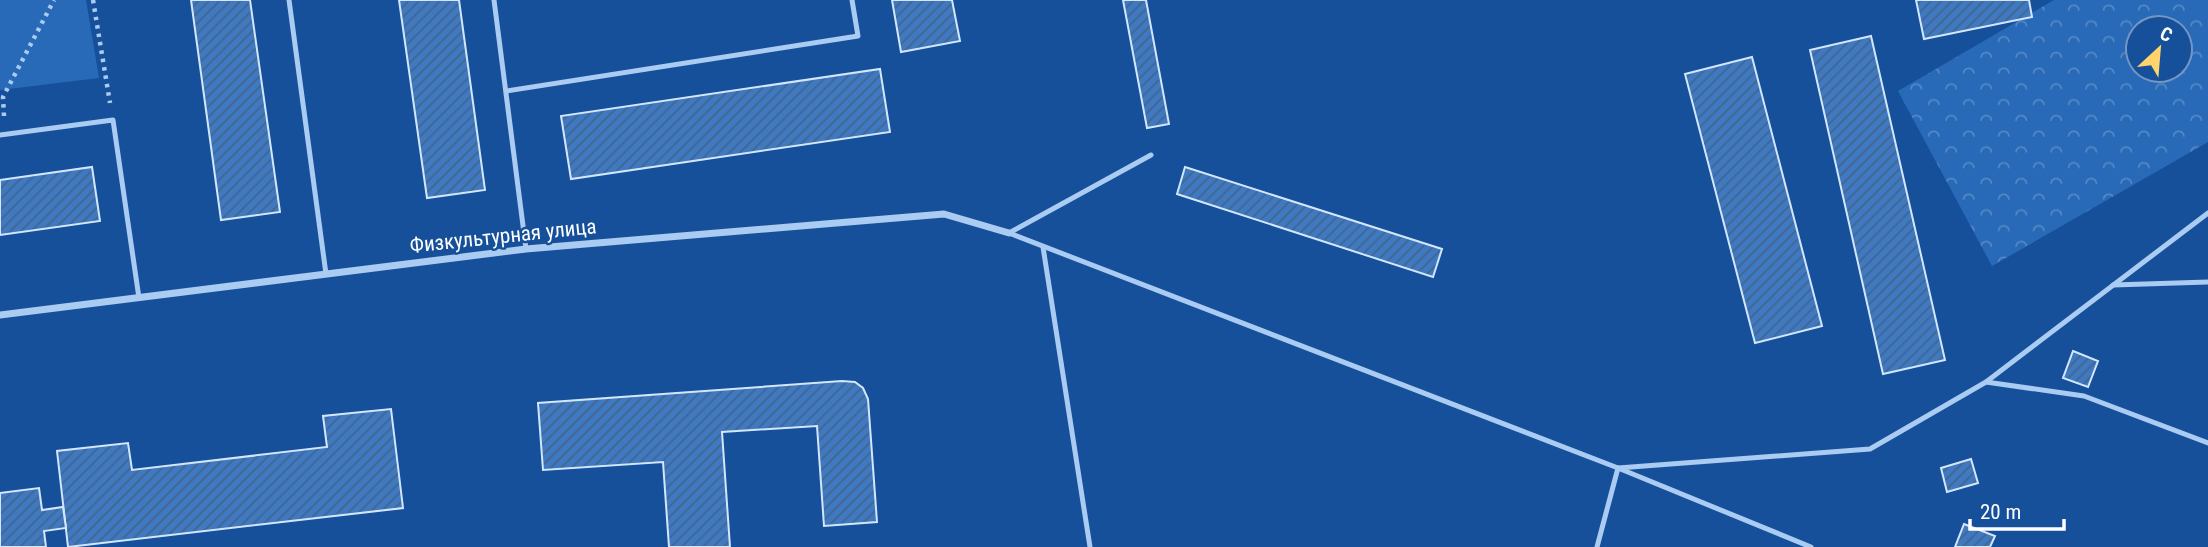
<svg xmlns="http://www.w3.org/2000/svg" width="2208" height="547" viewBox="0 0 2208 547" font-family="'Roboto Condensed',sans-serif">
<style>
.forest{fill:url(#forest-crowns);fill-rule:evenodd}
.park{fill:#296ab8}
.building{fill:url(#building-hatch);stroke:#d2e6fd;stroke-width:2}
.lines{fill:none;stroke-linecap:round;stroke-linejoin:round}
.path{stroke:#aacbf2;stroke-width:4.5;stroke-dasharray:3.5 5;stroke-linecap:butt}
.service{stroke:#aacbf2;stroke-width:5}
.minor{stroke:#aacbf2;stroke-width:7}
.labels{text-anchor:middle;stroke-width:5;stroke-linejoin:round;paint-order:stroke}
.street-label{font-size:21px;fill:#fff;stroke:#16509a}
</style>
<defs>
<pattern id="forest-crowns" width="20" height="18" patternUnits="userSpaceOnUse" patternTransform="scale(1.75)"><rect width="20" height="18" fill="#296ab8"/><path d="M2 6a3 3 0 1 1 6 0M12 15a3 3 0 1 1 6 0" fill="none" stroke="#5488c6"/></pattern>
<pattern id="building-hatch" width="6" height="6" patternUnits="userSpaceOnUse" patternTransform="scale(1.75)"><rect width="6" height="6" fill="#3e79c1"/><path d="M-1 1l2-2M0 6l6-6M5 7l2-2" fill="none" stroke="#44658c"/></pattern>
</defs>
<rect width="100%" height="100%" fill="#16509a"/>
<!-- forest -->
<path class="forest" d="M2054 0H2208V142L1992 266 1898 91ZM2138 28H2180V70H2138Z"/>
<!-- park -->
<polygon class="park" points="0,0 86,0 99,78 0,90"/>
<!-- building -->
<g class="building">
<polygon points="191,0 250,0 280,212 221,220"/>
<polygon points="399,0 459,0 485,190 427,198"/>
<polygon points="892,0 952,0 960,41 901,52"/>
<polygon points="1123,0 1146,0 1169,124 1147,128"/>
<polygon points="1916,0 2029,0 2032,17 1924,39"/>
<polygon points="1871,36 1945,360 1883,374 1810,50"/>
<polygon points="1752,57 1822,326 1755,343 1685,74"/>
<polygon points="880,69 890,132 571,179 561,116"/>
<polygon points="92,167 100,221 0,235 0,180"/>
<polygon points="1185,167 1442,249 1433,277 1177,194"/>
<polygon points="2073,351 2098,361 2088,387 2063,378"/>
<polygon points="842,381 855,382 863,388 868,399 877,522 824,526 817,426 722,432 730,547 669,547 663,462 543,470 538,403"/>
<polygon points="391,409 403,508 68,547 57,451 128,443 132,470 327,447 323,416"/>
<polygon points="1971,459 1978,483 1947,492 1941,468"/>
<polygon points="39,488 42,510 63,507 66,528 44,531 46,547 0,547 0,493"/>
<polygon points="1964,524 1995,536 1990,547 1955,547"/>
</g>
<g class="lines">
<!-- path -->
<g class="path">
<polyline points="93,0 110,103"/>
<polyline points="4,116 3,97 54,0"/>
</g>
<!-- service -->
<g class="service">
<polyline points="289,0 326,274"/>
<polyline points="494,0 526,249"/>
<polyline points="507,91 858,36 852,0"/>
<polyline points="0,135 113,120 139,298"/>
<polyline points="1009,233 1618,468 1870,449 1986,382 2208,213"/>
<polyline points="1009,233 1151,155"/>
<polyline points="1043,247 1090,547"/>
<polyline points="2113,285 2208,282"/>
<polyline points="1986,382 2084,396 2208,443"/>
<polyline points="1597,547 1618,468 1811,547"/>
</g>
<!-- minor -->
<polyline class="minor" points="0,315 526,249 944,214 1009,233"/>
</g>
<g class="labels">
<!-- street labels -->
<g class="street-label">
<text transform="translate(503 236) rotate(-6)" y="7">Физкультурная улица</text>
</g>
</g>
<!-- north arrow -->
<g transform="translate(2159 49) rotate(26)"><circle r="33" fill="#16509a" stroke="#7396c2" stroke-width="2"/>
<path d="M0-5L12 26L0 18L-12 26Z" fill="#ffd46c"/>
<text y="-10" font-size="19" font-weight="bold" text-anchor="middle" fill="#ffffff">С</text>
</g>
<!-- scale -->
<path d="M1970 519v10h94v-10" fill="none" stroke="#ffffff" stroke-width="3.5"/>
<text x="1980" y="519" font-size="21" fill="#ffffff" stroke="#16509a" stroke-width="5" paint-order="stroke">20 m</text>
</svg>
